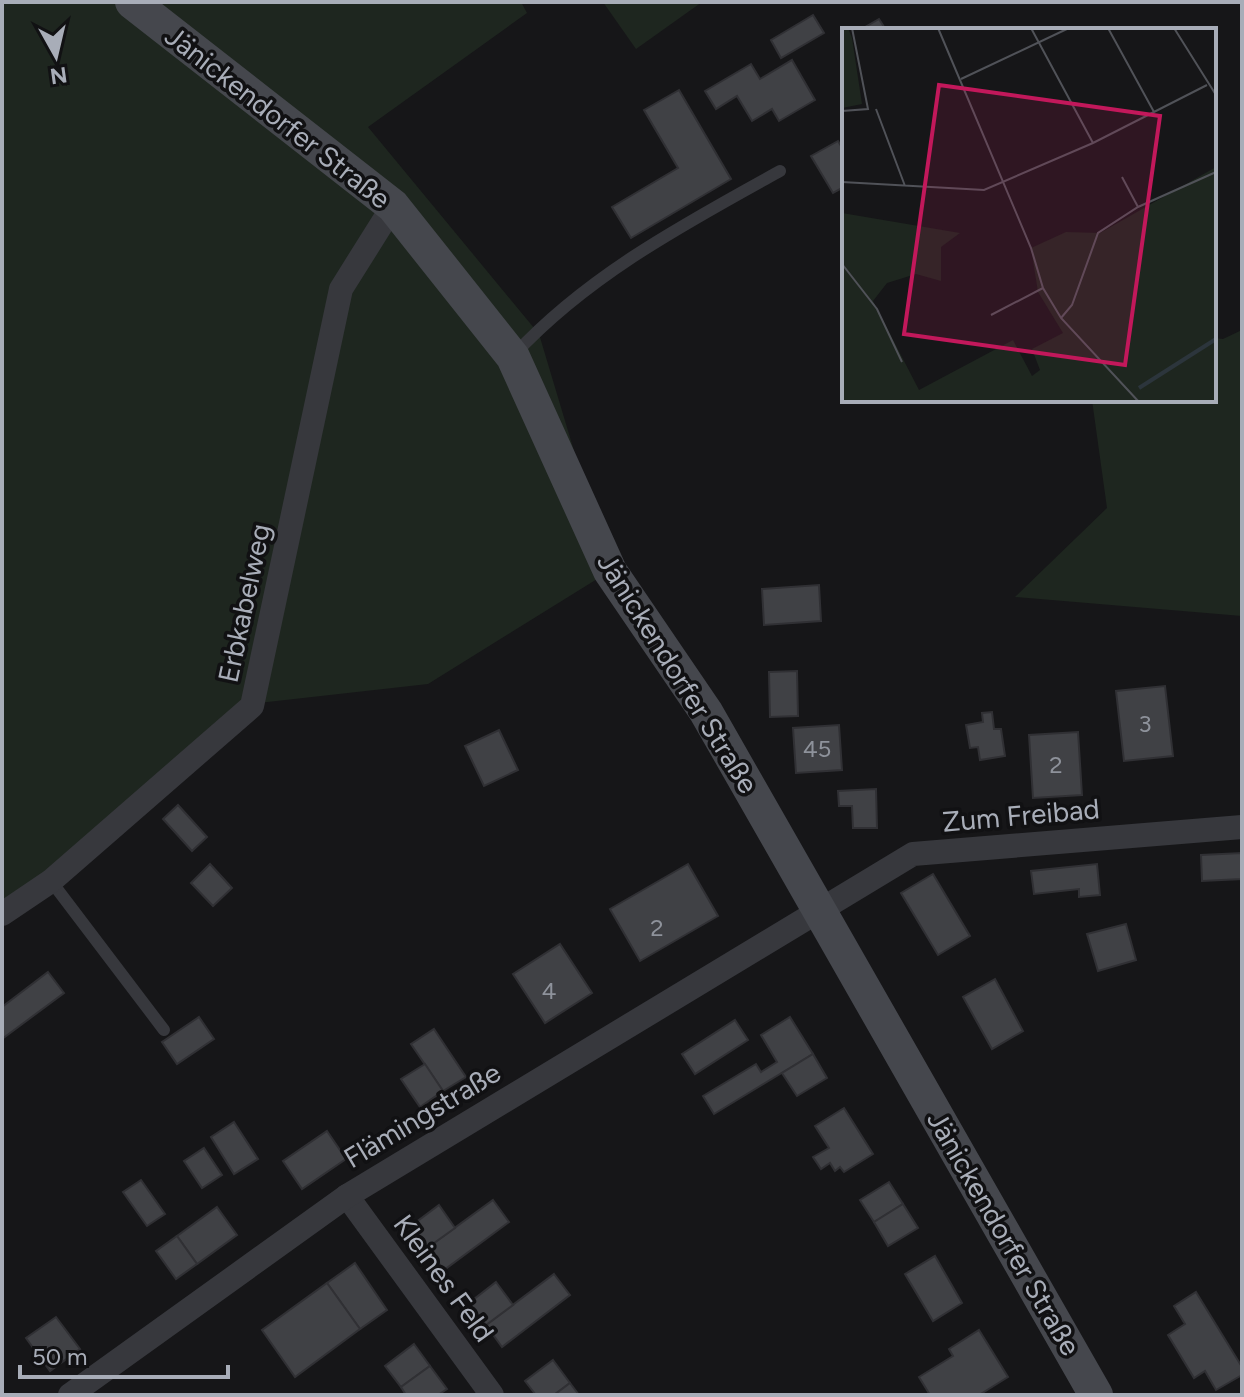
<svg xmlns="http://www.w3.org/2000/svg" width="1244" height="1397" viewBox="0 0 1244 1397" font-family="Figtree,sans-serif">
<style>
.green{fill:#1e261f}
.building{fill:#404145;stroke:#303034;stroke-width:2}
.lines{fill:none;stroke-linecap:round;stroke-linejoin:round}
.lane{stroke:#37383d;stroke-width:12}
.street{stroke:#37383d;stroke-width:24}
.secondary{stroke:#45474d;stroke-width:34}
.labels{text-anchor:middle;stroke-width:7;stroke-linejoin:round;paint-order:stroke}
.number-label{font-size:24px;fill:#8e929b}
.street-label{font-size:28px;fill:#a8adb8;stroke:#111113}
.inset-river{fill:none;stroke:#2c353c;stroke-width:4}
.inset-road{fill:none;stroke:#505258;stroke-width:2}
.view{fill:#c2185b;fill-opacity:0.15;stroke:#c2185b;stroke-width:4}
.inset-edge{fill:none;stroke:#a8adb8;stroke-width:4}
</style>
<rect width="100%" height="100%" fill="#161618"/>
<!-- green -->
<g class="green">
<polygon points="2,2 521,2 527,13 368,127 539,334 610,571 428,684 241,705 2,908"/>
<polygon points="603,2 702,2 636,49"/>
<polygon points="1242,330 1242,616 1015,597 1107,508 1092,400 1214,400 1214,338 1223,339"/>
</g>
<!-- building -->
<g class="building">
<polygon points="813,15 824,33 781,58 771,40"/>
<polygon points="879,19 886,30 860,30"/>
<polygon points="792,60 815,100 779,121 772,109 752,121 737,96 716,109 705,91 751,64 760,79"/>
<polygon points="679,90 731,179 631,238 612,207 678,168 644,110"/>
<polygon points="838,141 844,151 844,187 833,193 811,156"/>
<polygon points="819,585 821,621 764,625 762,589"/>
<polygon points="797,671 798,716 770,717 769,672"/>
<polygon points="1165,686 1173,756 1124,761 1116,691"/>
<polygon points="992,712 994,729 1001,729 1005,756 980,760 978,747 970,748 966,725 983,722 982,713"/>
<polygon points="839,725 842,770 796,773 793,728"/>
<polygon points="499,730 518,770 484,786 465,746"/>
<polygon points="1078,732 1082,795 1033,798 1029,735"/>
<polygon points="876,789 877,828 853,828 852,806 839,806 838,791"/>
<polygon points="178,805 207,837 192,851 163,819"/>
<polygon points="1242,853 1242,879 1202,881 1201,855"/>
<polygon points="210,864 232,888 213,906 191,883"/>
<polygon points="688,864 718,916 640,961 610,909"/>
<polygon points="1097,864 1100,895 1079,897 1079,889 1034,894 1031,871"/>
<polygon points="933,874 970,936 938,955 901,893"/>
<polygon points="1126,924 1136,960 1098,971 1087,934"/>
<polygon points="560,944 592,993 545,1023 513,974"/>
<polygon points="48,972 64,993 2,1039 2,1007"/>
<polygon points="995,979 1023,1031 992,1049 963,997"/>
<polygon points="199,1017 214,1039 177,1064 162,1042"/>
<polygon points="790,1017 813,1054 714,1114 703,1096 756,1064 761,1072 777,1062 761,1035"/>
<polygon points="735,1020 748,1040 695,1074 682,1054"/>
<polygon points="434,1029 466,1077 443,1091 411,1044"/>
<polygon points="813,1054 827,1078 797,1096 782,1073"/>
<polygon points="425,1064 443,1091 420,1107 401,1079"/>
<polygon points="844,1108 873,1154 844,1172 840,1167 835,1171 830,1163 821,1169 813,1157 829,1148 815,1126"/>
<polygon points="234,1122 258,1159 234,1174 211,1137"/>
<polygon points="327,1131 346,1159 302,1189 283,1161"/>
<polygon points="204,1148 222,1175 202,1188 184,1161"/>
<polygon points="141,1180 165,1214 147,1226 123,1192"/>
<polygon points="889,1182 903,1204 874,1222 860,1200"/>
<polygon points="493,1200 509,1222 444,1270 427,1248"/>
<polygon points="903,1204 918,1228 888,1246 874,1222"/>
<polygon points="439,1205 455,1228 427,1248 411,1226"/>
<polygon points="217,1207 237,1235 197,1264 177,1236"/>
<polygon points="177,1236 197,1264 176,1279 156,1251"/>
<polygon points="935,1256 962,1303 933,1321 905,1274"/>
<polygon points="355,1263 387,1310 360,1329 327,1283"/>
<polygon points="554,1274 570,1295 502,1347 486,1325"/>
<polygon points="496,1282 513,1305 486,1325 469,1303"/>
<polygon points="327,1283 360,1329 295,1377 262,1330"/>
<polygon points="1196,1292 1242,1367 1242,1375 1216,1390 1205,1371 1194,1378 1168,1335 1185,1324 1174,1306"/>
<polygon points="56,1317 80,1349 50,1371 26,1338"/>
<polygon points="979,1330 1008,1377 979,1395 930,1395 919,1377 953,1356 949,1349"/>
<polygon points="414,1344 430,1366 401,1387 385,1366"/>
<polygon points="553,1360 570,1383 554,1395 536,1395 525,1381"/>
<polygon points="430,1366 447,1389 438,1395 406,1395 401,1387"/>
<polygon points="570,1383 579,1395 554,1395"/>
</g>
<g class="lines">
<!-- lane -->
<g class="lane">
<path d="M514 355C588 275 686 223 780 171"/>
<polyline points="51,881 164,1030"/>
</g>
<!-- street -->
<g class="street">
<polyline points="2,914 51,881 252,706 341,289 393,206"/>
<polyline points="347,1196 492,1395"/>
<polyline points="70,1395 347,1196 913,854 1242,827"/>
</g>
<!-- secondary -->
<polyline class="secondary" points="132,2 393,206 513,357 610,571 706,712 1096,1395"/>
</g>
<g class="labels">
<!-- number labels -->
<g class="number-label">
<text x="1145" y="732">3</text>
<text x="817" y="757">45</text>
<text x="1056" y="773">2</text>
<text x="657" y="936">2</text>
<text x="549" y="999">4</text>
</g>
<!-- street labels -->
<g class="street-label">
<text transform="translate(278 117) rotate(38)" y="10">Jänickendorfer Straße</text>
<text transform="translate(244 603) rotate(-78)" y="10">Erbkabelweg</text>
<text transform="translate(678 673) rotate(58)" y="10">Jänickendorfer Straße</text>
<text transform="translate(1021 815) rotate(-5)" y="10">Zum Freibad</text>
<text transform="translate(422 1115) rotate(-31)" y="10">Flämingstraße</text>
<text transform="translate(1004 1233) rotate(60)" y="10">Jänickendorfer Straße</text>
<text transform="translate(444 1278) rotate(54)" y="10">Kleines Feld</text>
</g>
</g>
<!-- overview -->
<g transform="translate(842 28)">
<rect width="374" height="374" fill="#161618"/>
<path d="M0 0H6L10 10 20 76 0 80ZM374 139V374H0V185L118 205 99 219V253L74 246 45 255 31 273 77 362 171 312 190 348 198 342 190 321 221 305 196 264 189 220 224 204 258 205Z" fill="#1e261f"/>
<path class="inset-river" d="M297 360 374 311"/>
<path class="inset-road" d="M96 0 189 220 201 260 219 290 297 374M189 0 251 115M266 0 312 84M332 0 374 67M119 51 227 0M34 81 63 158M0 83 26 81 10 0M280 149 296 179M0 154 142 162 251 115 365 57M0 236 35 281 60 334M149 287 201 260M219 290 230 277 256 205 296 179 374 144"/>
<path class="view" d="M97 57 318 88 283 337 62 306Z"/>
<rect width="374" height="374" class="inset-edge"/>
</g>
<!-- border -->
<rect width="1244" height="1397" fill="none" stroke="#a8adb8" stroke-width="8"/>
<!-- north arrow -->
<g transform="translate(56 56) rotate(172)" stroke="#111113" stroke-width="6" paint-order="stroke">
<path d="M0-6L14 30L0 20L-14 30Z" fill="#a8adb8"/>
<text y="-12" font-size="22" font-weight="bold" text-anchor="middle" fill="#a8adb8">N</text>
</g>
<!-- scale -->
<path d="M20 1365v12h208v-12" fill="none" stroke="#a8adb8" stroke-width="4"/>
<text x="32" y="1365" font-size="24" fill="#a8adb8" stroke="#111113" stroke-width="6" paint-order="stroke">50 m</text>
</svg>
